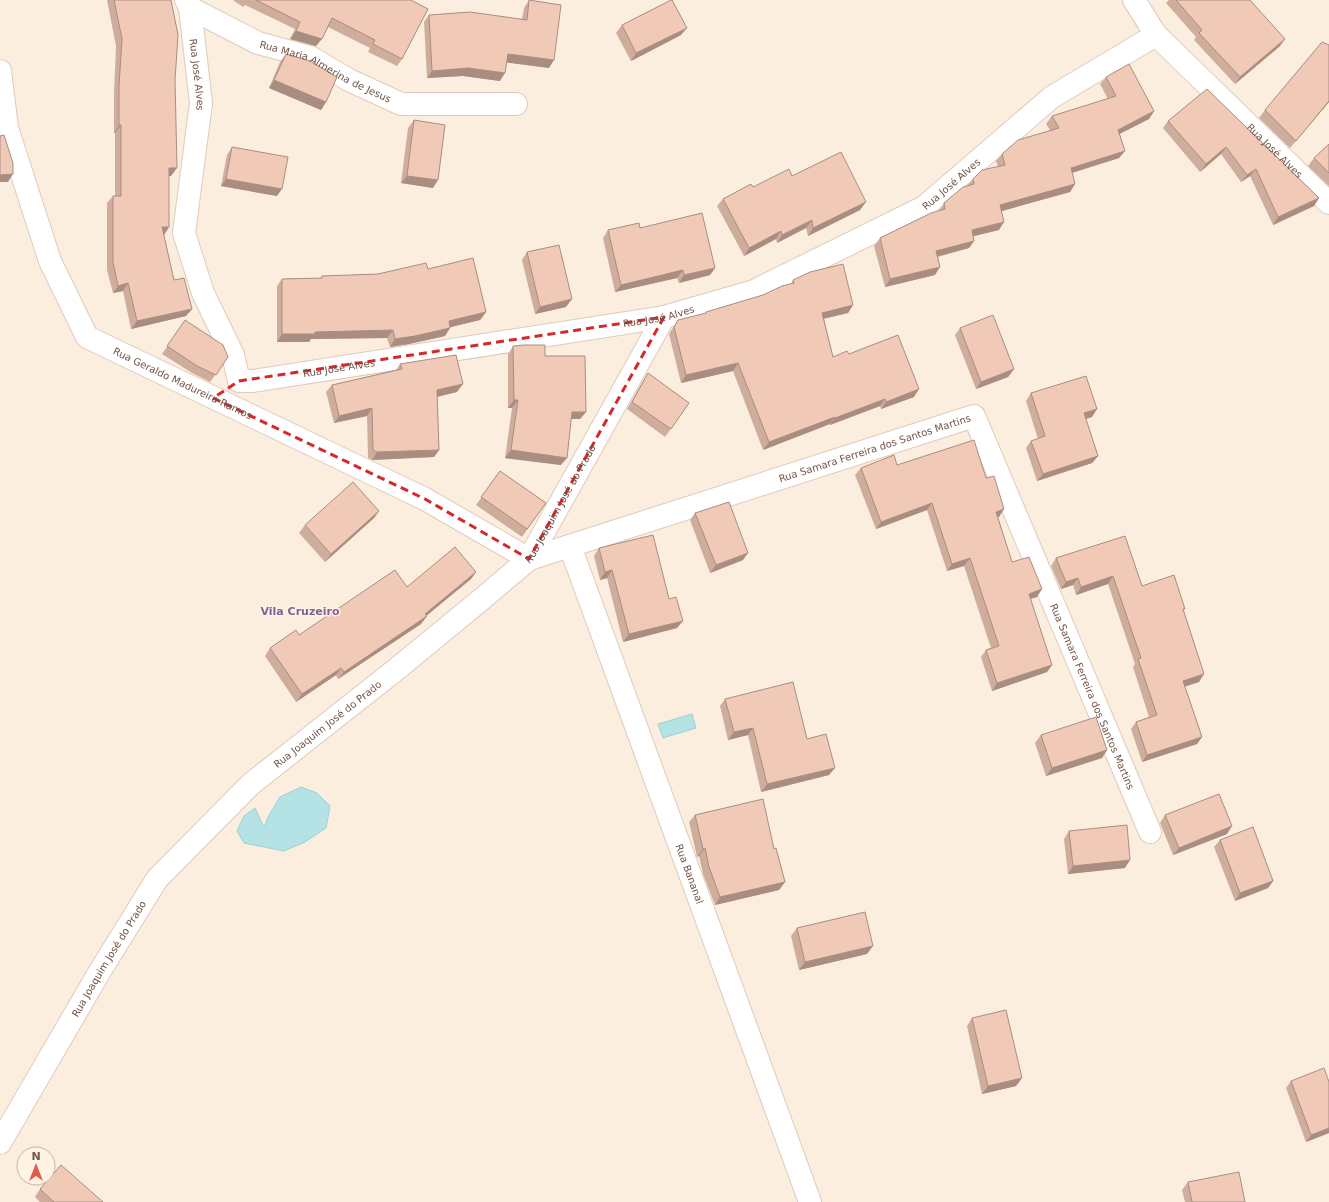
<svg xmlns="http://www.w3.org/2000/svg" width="1329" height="1202" viewBox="0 0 1329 1202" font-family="'DejaVu Sans',sans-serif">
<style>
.water{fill:#b5e2e4;stroke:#9bd2d6}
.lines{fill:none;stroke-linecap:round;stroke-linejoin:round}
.minor-casing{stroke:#dfcabc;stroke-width:24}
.minor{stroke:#fff;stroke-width:22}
.wall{fill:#cfad9d}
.shaded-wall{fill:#a98d80}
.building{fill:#f1c9b7;stroke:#a98d80}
.marked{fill:none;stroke:#d62828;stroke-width:3;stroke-dasharray:8 5;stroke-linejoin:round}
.labels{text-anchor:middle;stroke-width:3;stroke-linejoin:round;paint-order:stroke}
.street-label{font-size:10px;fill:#715348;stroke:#fff3e5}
.neighbourhood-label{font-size:11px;font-weight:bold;fill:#806395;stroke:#fff3e5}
</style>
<rect width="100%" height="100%" fill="#fceedf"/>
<!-- water -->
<g class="water">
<polygon points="692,714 696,728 663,738 658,724"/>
<polygon points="301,787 317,793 330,806 326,828 305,842 284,851 244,843 237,831 244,816 255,808 264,827 269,815 280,797"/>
</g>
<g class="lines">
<!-- minor casing -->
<g class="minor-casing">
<g id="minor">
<path id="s1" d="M186 0 190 8 201 103 184 233 203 293 233 355 239 381H253L664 317 754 291 924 207 1052 97 1156 35 1329 203"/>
<polyline points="1134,0 1156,35"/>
<path id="s2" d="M190 8 258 43 310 57 349 80 401 104H516"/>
<path id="s3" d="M0 71 7 128 50 261 87 337 425 499 529 559"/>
<path id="s4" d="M570 546 810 1202"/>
<path id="s5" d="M529 559 974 416 1150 832"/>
<path id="s6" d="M0 1143 100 971 157 879 251 784 393 672 482 599 529 559 664 317"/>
</g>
</g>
<!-- minor -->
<use href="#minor" class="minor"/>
</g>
<!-- wall -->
<g class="wall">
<polygon points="107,0 171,0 175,80 171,176 169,176 169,227 164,235 174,280 192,309 186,316 131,329 123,291 113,293 107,270 107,203 113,196 115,196 115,133 114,133 114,94 116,46"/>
<polygon points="233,0 411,0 402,59 397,66 368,52 370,48 328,27 316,46 290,39 295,29 245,5 243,7"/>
<polygon points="529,0 549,68 507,62 500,81 463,76 427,78 424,22 429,15 522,19 524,8"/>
<polygon points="1169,0 1250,0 1280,46 1235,84 1194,40 1196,37 1166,3"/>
<polygon points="622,25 681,35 631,61 616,33"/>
<polygon points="286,54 326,102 321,110 269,88 280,62"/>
<polygon points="1106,77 1154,111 1149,119 1120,134 1125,151 1119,158 1072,173 1075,184 1070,192 1002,211 999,230 973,236 974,241 969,248 938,257 935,275 885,287 874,246 880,238 939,211 944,203 968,185 973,179 998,167 996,161 1002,154 1050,130 1046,124 1052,116 1108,99 1100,84"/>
<polygon points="1207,89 1319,198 1314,206 1273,225 1250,176 1241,182 1221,154 1200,172 1163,128 1168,121"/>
<polygon points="1329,102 1290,148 1259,118 1265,110"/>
<polygon points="414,120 433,188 401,183 408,128"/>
<polygon points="1329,144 1329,186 1308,166 1314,158"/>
<polygon points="232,147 277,196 221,186 227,155"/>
<polygon points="792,176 860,210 808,236 806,228 777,243 776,239 744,256 717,206 723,199 753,187"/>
<polygon points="640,228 715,268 710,275 679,283 677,278 615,292 603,238 608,230"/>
<polygon points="527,252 566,307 535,314 522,260"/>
<polygon points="428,269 486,312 480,320 450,327 450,328 445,336 409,344 390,347 387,338 311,339 309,342 277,342 277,286 282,279 321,278 322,276 378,274"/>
<polygon points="793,280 853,305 848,313 824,319 833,357 849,354 914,397 881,409 880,406 830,425 830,424 763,450 733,371 681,383 669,334 678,320 704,314 706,312 763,295 791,284"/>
<polygon points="185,320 228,357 210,382 192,373 162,354"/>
<polygon points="960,328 1014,369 1008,377 976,389 955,335"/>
<polygon points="513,346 545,356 586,412 580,419 571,419 561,465 505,458 512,408 508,408 508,354"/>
<polygon points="400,364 457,392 437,397 439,450 434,457 372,460 368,458 367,416 334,423 326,392 332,385 396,370"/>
<polygon points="648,373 689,403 665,437 627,409 643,381"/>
<polygon points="1031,393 1092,417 1086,419 1098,456 1092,463 1037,481 1026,448 1031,441 1038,439 1026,401"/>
<polygon points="897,465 999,517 998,517 1012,562 1037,597 1030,599 1052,665 1047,672 992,691 981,657 986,650 991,648 964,566 947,571 927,510 876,529 855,475 861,468"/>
<polygon points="500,471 546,503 522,537 476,505"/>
<polygon points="379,511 374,518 325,562 299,533 305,525"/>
<polygon points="695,513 743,560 710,573 690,520"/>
<polygon points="599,548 677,628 623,642 607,578 600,580 594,556"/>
<polygon points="1056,558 1142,586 1183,611 1199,682 1185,686 1202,737 1197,744 1142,762 1131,729 1136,722 1149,717 1133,667 1135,664 1108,584 1076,595 1073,585 1061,589 1051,566"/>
<polygon points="476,572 471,579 426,616 427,616 421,624 338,679 336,675 296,702 265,656 270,648 299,635 407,587"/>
<polygon points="725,699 807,739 829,775 761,792 748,735 728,740 720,706"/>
<polygon points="1041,735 1107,750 1102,758 1046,776 1035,743"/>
<polygon points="695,815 774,849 785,882 779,890 715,905 703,874 699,856 697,857 689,822"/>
<polygon points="1165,815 1227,834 1173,855 1160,823"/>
<polygon points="1069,831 1125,868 1068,874 1064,839"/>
<polygon points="1220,840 1273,881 1268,888 1235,901 1214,847"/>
<polygon points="797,928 867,954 799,970 791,936"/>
<polygon points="972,1018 1022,1078 1016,1086 982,1094 967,1026"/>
<polygon points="1291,1081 1329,1082 1329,1133 1306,1142 1286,1088"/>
<polygon points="1188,1182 1245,1202 1185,1202 1182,1190"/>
<polygon points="40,1189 103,1202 40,1202 35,1197"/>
</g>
<!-- shaded-wall -->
<g class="shaded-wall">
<polygon points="687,28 681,35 631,61 636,53"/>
<polygon points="296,31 322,39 316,46 290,39"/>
<polygon points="1285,39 1280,46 1235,84 1240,77"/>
<polygon points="508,54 554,60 549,68 502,62"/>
<polygon points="468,68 505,73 500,81 463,76 427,78 432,71"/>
<polygon points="274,80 326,102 321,110 269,88"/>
<polygon points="1329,101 1329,102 1290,148 1296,141"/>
<polygon points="1154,111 1149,119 1113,137 1118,130"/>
<polygon points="119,125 121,125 115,133 114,133"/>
<polygon points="1226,147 1221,154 1200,172 1206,164"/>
<polygon points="1125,151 1119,158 1065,175 1071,168"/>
<polygon points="169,168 177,168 171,176 164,176"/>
<polygon points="1256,169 1250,176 1241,182 1247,175"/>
<polygon points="13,174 8,182 0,182 0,175"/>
<polygon points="407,176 438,180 433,188 401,183"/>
<polygon points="226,179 282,189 277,196 221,186"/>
<polygon points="1075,184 1070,192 995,213 1000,205"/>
<polygon points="1319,198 1314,206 1273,225 1278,217"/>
<polygon points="866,202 860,210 808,236 813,228"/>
<polygon points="812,220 806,228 777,243 782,235"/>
<polygon points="1004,222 999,230 966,238 972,230"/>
<polygon points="162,227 169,227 164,235"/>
<polygon points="781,231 776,239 744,256 749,248"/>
<polygon points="974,241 969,248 931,258 936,251"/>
<polygon points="940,267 935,275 885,287 890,279"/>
<polygon points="715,268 710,275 679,283 684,275"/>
<polygon points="683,270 677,278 615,292 621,285"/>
<polygon points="128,283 123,291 113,293 118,286"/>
<polygon points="572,299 566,307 535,314 540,307"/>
<polygon points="853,305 848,313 817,320 822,313"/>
<polygon points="192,309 186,316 131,329 137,321"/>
<polygon points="486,312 480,320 443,329 449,321"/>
<polygon points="450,328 445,336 409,344 390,347 395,339"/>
<polygon points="393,330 387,338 311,339 309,342 277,342 282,334 315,332"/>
<polygon points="738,363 733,371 681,383 686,375"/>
<polygon points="1014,369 1008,377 976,389 981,382"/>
<polygon points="463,384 457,392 432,398 437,390"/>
<polygon points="919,389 914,397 881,409 886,402"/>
<polygon points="885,399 880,406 830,425 835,418"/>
<polygon points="514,400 518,400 512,408 508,408"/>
<polygon points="372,408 367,416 334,423 339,416"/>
<polygon points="1097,409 1092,417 1078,421 1084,413"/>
<polygon points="572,412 586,412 580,419 567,419"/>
<polygon points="835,417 830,424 763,450 769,442"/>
<polygon points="439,450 434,457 372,460 377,452"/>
<polygon points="511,450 567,458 561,465 505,458"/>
<polygon points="1098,456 1092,463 1037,481 1043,474"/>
<polygon points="932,503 927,510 876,529 881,522"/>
<polygon points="1004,509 999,517 990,519 996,512"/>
<polygon points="379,511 374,518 325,562 331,554"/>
<polygon points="748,553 743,560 710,573 716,565"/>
<polygon points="970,558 964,566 947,571 952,564"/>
<polygon points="612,570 607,578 600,580 605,572"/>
<polygon points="476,572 471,579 420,621 427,616 421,624 338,679 344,672 425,614"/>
<polygon points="1113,576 1108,584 1076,595 1081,587"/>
<polygon points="1078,578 1073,585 1061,589 1066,582"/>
<polygon points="1042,589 1037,597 1023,601 1029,594"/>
<polygon points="683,621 677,628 623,642 629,634"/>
<polygon points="1052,665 1047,672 992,691 997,683"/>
<polygon points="341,668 336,675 296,702 302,694"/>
<polygon points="1204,674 1199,682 1178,689 1183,681"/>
<polygon points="753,728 748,735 728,740 734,732"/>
<polygon points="1202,737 1197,744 1142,762 1147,755"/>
<polygon points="1107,750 1102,758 1046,776 1052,768"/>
<polygon points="835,768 829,775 761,792 767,784"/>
<polygon points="1232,826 1227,834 1173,855 1179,848"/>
<polygon points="705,848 699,856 697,857 703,849"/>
<polygon points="1130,860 1125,868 1068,874 1073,866"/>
<polygon points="1273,881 1268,888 1235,901 1240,893"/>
<polygon points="785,882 779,890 715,905 720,897"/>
<polygon points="873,946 867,954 799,970 805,962"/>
<polygon points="1022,1078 1016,1086 982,1094 988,1086"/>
<polygon points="1329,1128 1329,1133 1306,1142 1311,1135"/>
</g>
<!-- building -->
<g class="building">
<polygon points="114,0 171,0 178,35 175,80 177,168 169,168 169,227 162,227 174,280 184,278 192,309 137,321 128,283 118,286 113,262 113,196 121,196 121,125 119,125 119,86 122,39"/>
<polygon points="256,0 411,0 428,9 402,59 373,44 375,40 332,18 322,39 296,31 300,22"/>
<polygon points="529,0 561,5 554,60 508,54 505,73 468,68 432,71 429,15 470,12 527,20"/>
<polygon points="671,0 672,0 687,28 636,53 622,25"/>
<polygon points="1176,0 1250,0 1285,39 1240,77 1199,33 1202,30"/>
<polygon points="1322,42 1329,45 1329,101 1296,141 1265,110"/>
<polygon points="286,54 310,61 337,77 326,102 274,80"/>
<polygon points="1129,64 1154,111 1118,130 1125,151 1071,168 1075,184 1000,205 1004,222 972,230 974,241 936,251 940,267 890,279 880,238 931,213 945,209 944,203 963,187 974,184 973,179 982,170 1005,165 1002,154 1018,140 1059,128 1052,116 1116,96 1106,77"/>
<polygon points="1207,89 1319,198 1278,217 1256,169 1247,175 1226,147 1206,164 1168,121"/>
<polygon points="414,120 445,125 438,180 407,176"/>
<polygon points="4,135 13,163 13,174 0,175 0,136"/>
<polygon points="1329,144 1329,173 1314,158"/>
<polygon points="232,147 288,157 282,189 226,179"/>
<polygon points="841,152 866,202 813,228 812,220 782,235 781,231 749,248 723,199 751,184 753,187 789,169 792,176"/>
<polygon points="702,213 715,268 684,275 683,270 621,285 608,230 639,223 640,228"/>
<polygon points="559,245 572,299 540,307 527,252"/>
<polygon points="473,258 486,312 449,321 450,328 415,336 395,339 393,330 315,332 315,334 282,334 282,279 322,278 322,276 378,274 426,263 428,269"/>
<polygon points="843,264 853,305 822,313 833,357 847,351 849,354 898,335 919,389 886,402 885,399 835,418 835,417 769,442 738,363 686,375 674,327 678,320 706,313 706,312 763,295 782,286 794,283 793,280 810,272"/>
<polygon points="993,315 1014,369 981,382 960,328"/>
<polygon points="185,320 223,345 228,357 216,375 197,366 167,346"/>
<polygon points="524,345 545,345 545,356 585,356 586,412 572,412 567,458 511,450 518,400 514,400 513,346"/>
<polygon points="456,355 463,384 437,390 439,450 377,452 373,450 372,408 339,416 332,385 402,369 400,364"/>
<polygon points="648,373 689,403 671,429 632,402"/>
<polygon points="1086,376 1097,409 1084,413 1098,456 1043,474 1031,441 1045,436 1031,393"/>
<polygon points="974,440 986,478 994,476 1004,509 996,512 1012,562 1029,557 1042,589 1029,594 1052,665 997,683 986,650 999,646 970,558 952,564 932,503 881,522 861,468 894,455 897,465"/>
<polygon points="500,471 546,503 527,529 481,497"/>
<polygon points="353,482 379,511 331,554 305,525"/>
<polygon points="729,502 748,553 716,565 695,513"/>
<polygon points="653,535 669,599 676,597 683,621 629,634 612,570 605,572 599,548"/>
<polygon points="1125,536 1142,586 1174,575 1185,609 1183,609 1204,674 1183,681 1202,737 1147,755 1136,722 1157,715 1138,659 1141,658 1113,576 1081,587 1078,578 1066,582 1056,558"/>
<polygon points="455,547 476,572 425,614 427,616 344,672 341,668 302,694 270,648 296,630 299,635 395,570 407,587"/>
<polygon points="793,682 807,739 826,734 835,768 767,784 753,728 734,732 725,699"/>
<polygon points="1096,717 1107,750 1052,768 1041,735"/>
<polygon points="1219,794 1232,826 1179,848 1165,815"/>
<polygon points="763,799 774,849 776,848 785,882 720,897 709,867 705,848 703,849 695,815"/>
<polygon points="1127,825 1130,860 1073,866 1069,831"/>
<polygon points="1253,827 1273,881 1240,893 1220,840"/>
<polygon points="865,912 873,946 805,962 797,928"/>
<polygon points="1006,1010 1022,1078 988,1086 972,1018"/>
<polygon points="1324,1068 1329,1082 1329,1128 1311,1135 1291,1081"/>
<polygon points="61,1165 103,1202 54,1202 40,1189"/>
<polygon points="1239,1172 1245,1202 1192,1202 1188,1182"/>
</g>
<!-- marked area -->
<path class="marked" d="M664 317 529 559 425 499 213 398 239 381Z"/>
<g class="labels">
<!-- street labels -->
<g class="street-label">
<text dy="4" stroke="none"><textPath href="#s2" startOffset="150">Rua Maria Almerina de Jesus</textPath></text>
<text dy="4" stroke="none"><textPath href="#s1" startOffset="76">Rua José Alves</textPath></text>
<text dy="4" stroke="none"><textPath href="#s1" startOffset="1563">Rua José Alves</textPath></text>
<text dy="4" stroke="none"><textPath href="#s1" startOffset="1143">Rua José Alves</textPath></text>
<text dy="4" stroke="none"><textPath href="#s1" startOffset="819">Rua José Alves</textPath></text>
<text dy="4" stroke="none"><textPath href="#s1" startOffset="495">Rua José Alves</textPath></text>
<text dy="4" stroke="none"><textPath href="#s3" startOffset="388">Rua Geraldo Madureira Ramos</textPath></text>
<text dy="4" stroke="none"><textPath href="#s5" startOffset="363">Rua Samara Ferreira dos Santos Martins</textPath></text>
<text dy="4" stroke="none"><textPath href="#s6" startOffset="862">Rua Joaquim José do Prado</textPath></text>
<text dy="4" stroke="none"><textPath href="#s5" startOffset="772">Rua Samara Ferreira dos Santos Martins</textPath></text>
<text dy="4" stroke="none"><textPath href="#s6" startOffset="538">Rua Joaquim José do Prado</textPath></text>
<text dy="4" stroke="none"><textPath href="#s4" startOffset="349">Rua Bananal</textPath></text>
<text dy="4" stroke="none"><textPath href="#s6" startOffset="214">Rua Joaquim José do Prado</textPath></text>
</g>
<!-- neighbourhood labels -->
<g class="neighbourhood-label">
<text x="300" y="615">Vila Cruzeiro</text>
</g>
</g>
<!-- north arrow -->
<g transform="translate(36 1166)"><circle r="19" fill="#fff3e5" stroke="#c6b3a6"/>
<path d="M0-3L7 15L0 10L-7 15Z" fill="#e65b45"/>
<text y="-6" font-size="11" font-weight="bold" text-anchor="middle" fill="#715348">N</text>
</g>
</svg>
